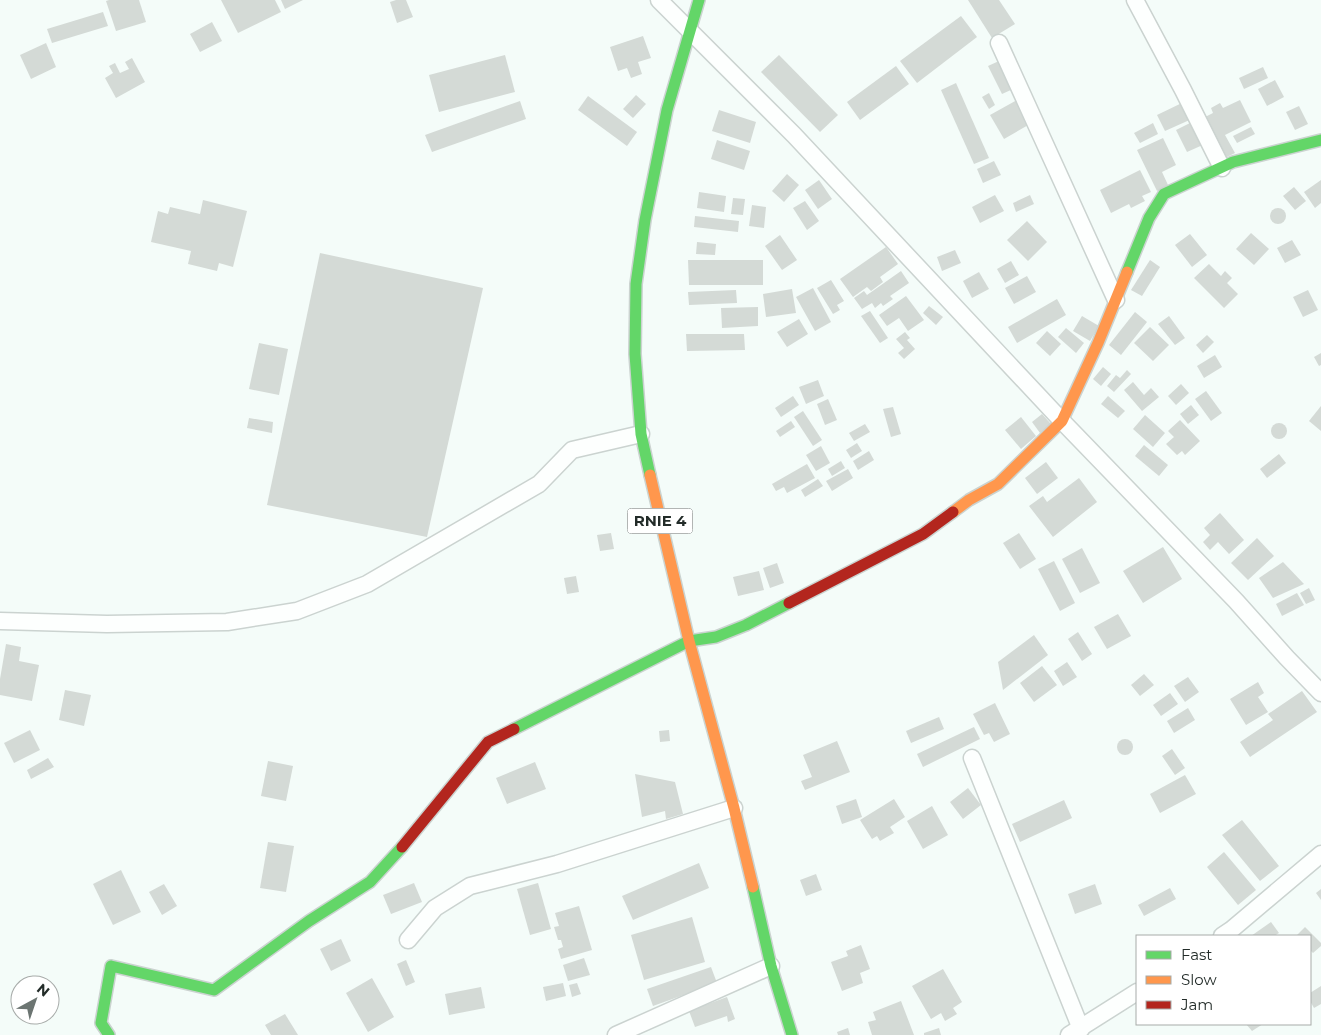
<svg xmlns="http://www.w3.org/2000/svg" width="1321" height="1035" viewBox="0 0 1321 1035" font-family="Montserrat,sans-serif">
<style>
.building{fill:#d4dad6}
.lines{fill:none;stroke-linecap:round;stroke-linejoin:round}
.street-casing{stroke:#cbd3d0;stroke-width:19}
.fast-casing{stroke:#cbd3d0;stroke-width:14}
.slow-casing{stroke:#cbd3d0;stroke-width:14}
.jam-casing{stroke:#cbd3d0;stroke-width:14}
.street{stroke:#fdfffe;stroke-width:16}
.fast{stroke:#63d668;stroke-width:11}
.slow{stroke:#ff974d;stroke-width:11}
.jam{stroke:#b3261e;stroke-width:11}
.labels{text-anchor:middle;stroke-width:4;stroke-linejoin:round;paint-order:stroke}
.shield{fill:#fff;stroke:#656b69;stroke-width:1}
.shield-label{font-size:15px;font-weight:bold;fill:#232c29}
</style>
<rect width="100%" height="100%" fill="#f4fcf9"/>
<!-- building -->
<g class="building">
<polygon points="109,0 139,0 146,22 116,31 106,1"/>
<polygon points="221,0 275,0 281,12 238,33"/>
<polygon points="281,0 303,0 285,9"/>
<polygon points="396,0 406,0 413,17 397,23 390,2"/>
<polygon points="968,0 999,0 1015,24 992,38"/>
<polygon points="103,12 108,26 52,43 47,29"/>
<polygon points="961,16 977,37 917,83 900,61"/>
<polygon points="212,22 222,41 200,52 190,34"/>
<polygon points="643,36 651,58 638,62 642,74 631,78 627,68 618,71 610,47"/>
<polygon points="46,43 56,67 31,79 20,55"/>
<polygon points="505,55 515,92 439,112 429,75"/>
<polygon points="779,55 838,115 820,132 761,72"/>
<polygon points="132,58 145,82 116,98 105,78 113,73 109,66 115,63 120,73 129,69 125,62"/>
<polygon points="999,61 1013,89 1002,94 988,66"/>
<polygon points="896,66 909,84 860,120 847,102"/>
<polygon points="1263,67 1268,78 1244,89 1239,78"/>
<polygon points="1275,80 1284,97 1267,106 1258,89"/>
<polygon points="956,83 989,158 974,164 941,90"/>
<polygon points="989,93 995,105 989,109 982,97"/>
<polygon points="636,95 646,104 633,118 623,109"/>
<polygon points="588,96 637,132 627,146 578,110"/>
<polygon points="1017,100 1030,124 1004,139 990,115"/>
<polygon points="1240,100 1251,122 1225,135 1235,153 1223,159 1203,118 1213,113 1211,108 1220,103 1223,108"/>
<polygon points="520,101 526,119 432,152 425,135"/>
<polygon points="1186,101 1194,118 1165,131 1157,115"/>
<polygon points="1299,106 1308,124 1295,130 1286,112"/>
<polygon points="719,110 756,122 750,143 712,131"/>
<polygon points="1194,121 1205,144 1187,152 1176,130"/>
<polygon points="1153,123 1158,134 1140,143 1134,133"/>
<polygon points="1251,127 1255,134 1237,143 1233,136"/>
<polygon points="1163,138 1176,165 1162,172 1168,185 1157,191 1137,150"/>
<polygon points="717,140 750,151 744,170 711,159"/>
<polygon points="994,161 1001,175 983,183 977,169"/>
<polygon points="1140,170 1151,192 1142,196 1145,201 1131,208 1129,204 1111,213 1100,190"/>
<polygon points="787,174 799,185 784,202 772,191"/>
<polygon points="819,180 832,199 818,209 805,190"/>
<polygon points="1321,180 1321,203 1315,208 1304,192"/>
<polygon points="1294,187 1306,201 1295,210 1283,196"/>
<polygon points="699,192 726,196 724,212 697,208"/>
<polygon points="995,195 1004,211 980,223 972,207"/>
<polygon points="1030,195 1034,204 1016,212 1013,203"/>
<polygon points="733,198 745,199 743,215 731,214"/>
<polygon points="203,200 247,211 233,267 219,263 217,271 188,264 191,251 151,242 158,211 168,214 170,207 200,214"/>
<polygon points="805,201 819,221 807,230 793,208"/>
<polygon points="752,205 766,207 764,228 749,226"/>
<circle cx="1278" cy="216" r="8"/>
<polygon points="695,216 739,221 738,232 694,227"/>
<polygon points="1027,221 1047,242 1028,261 1007,240"/>
<polygon points="1251,233 1269,249 1254,265 1236,249"/>
<polygon points="1190,234 1207,255 1192,267 1175,245"/>
<polygon points="780,235 797,260 782,270 765,246"/>
<polygon points="1292,240 1301,255 1285,263 1277,248"/>
<polygon points="697,242 716,244 715,255 696,254"/>
<polygon points="886,247 898,264 880,277 883,282 871,291 867,287 853,297 840,279"/>
<polygon points="955,250 961,263 942,271 937,257"/>
<polygon points="320,253 483,288 427,537 267,505"/>
<polygon points="688,260 763,260 763,285 689,285"/>
<polygon points="1150,260 1160,267 1142,296 1131,290"/>
<polygon points="1011,261 1019,275 1005,283 997,269"/>
<polygon points="1209,264 1221,276 1225,271 1232,278 1227,283 1238,294 1224,308 1194,278"/>
<polygon points="901,271 909,283 890,296 893,299 883,306 881,303 875,308 872,303 862,309 854,298 864,291 867,295"/>
<polygon points="979,272 989,289 972,298 963,281"/>
<polygon points="1027,276 1036,292 1014,304 1005,288"/>
<polygon points="831,280 844,301 837,305 840,310 833,314 817,288"/>
<polygon points="813,288 831,322 815,331 796,297"/>
<polygon points="792,289 796,313 766,317 763,294"/>
<polygon points="736,290 737,303 689,305 688,292"/>
<polygon points="1308,290 1318,310 1303,317 1293,297"/>
<polygon points="906,296 924,320 908,331 899,318 887,326 879,315"/>
<polygon points="1057,299 1066,315 1017,343 1008,327"/>
<polygon points="929,306 943,317 936,325 923,313"/>
<polygon points="758,307 758,326 722,328 721,308"/>
<polygon points="870,311 888,338 880,343 861,316"/>
<polygon points="1135,312 1147,322 1121,355 1109,345"/>
<polygon points="1082,316 1099,326 1090,341 1073,331"/>
<polygon points="1169,316 1185,338 1175,345 1158,324"/>
<polygon points="799,319 808,334 787,347 777,332"/>
<polygon points="1150,327 1169,345 1153,361 1134,343"/>
<polygon points="1066,328 1084,343 1076,353 1058,337"/>
<polygon points="1047,331 1061,344 1050,356 1036,343"/>
<polygon points="905,332 910,338 907,340 915,349 904,359 898,353 904,348 896,339"/>
<polygon points="686,334 744,334 745,350 687,351"/>
<polygon points="1207,335 1214,342 1203,353 1196,345"/>
<polygon points="259,343 288,349 279,395 249,389"/>
<polygon points="1321,353 1321,365 1319,366 1314,357"/>
<polygon points="1215,355 1222,367 1204,378 1197,366"/>
<polygon points="1103,367 1111,374 1101,386 1093,379"/>
<polygon points="1127,370 1131,374 1114,392 1107,386 1116,375 1120,378"/>
<polygon points="818,380 824,396 806,404 799,387"/>
<polygon points="1133,382 1144,395 1151,388 1159,397 1142,411 1124,390"/>
<polygon points="1181,384 1189,393 1176,405 1168,396"/>
<polygon points="1206,391 1222,413 1211,421 1195,399"/>
<polygon points="793,396 799,405 781,417 775,408"/>
<polygon points="1108,396 1125,411 1118,418 1101,404"/>
<polygon points="828,399 837,420 825,425 817,404"/>
<polygon points="1191,405 1199,415 1188,424 1180,414"/>
<polygon points="1321,406 1321,431 1309,421"/>
<polygon points="893,407 901,434 891,437 883,409"/>
<polygon points="803,411 822,440 813,446 794,417"/>
<polygon points="1042,414 1051,424 1040,433 1032,422"/>
<polygon points="1145,415 1165,433 1153,447 1133,429"/>
<polygon points="1021,417 1036,436 1021,449 1005,430"/>
<polygon points="249,418 273,422 272,433 247,428"/>
<polygon points="1180,420 1200,441 1185,455 1182,451 1177,455 1166,444 1174,437 1168,431"/>
<polygon points="791,421 795,427 780,437 776,431"/>
<circle cx="1279" cy="431" r="8"/>
<polygon points="865,424 870,432 854,441 849,433"/>
<polygon points="857,443 862,451 851,458 846,450"/>
<polygon points="1144,445 1168,465 1159,476 1135,456"/>
<polygon points="821,446 830,463 816,471 806,455"/>
<polygon points="869,451 874,460 858,470 853,461"/>
<polygon points="1279,454 1286,463 1267,478 1260,469"/>
<polygon points="841,461 845,468 832,476 828,469"/>
<polygon points="1046,462 1058,478 1037,494 1025,478"/>
<polygon points="807,464 815,478 787,493 784,487 776,491 772,484"/>
<polygon points="848,469 853,478 832,491 826,481"/>
<polygon points="1079,478 1097,502 1053,537 1029,506 1043,496 1047,502"/>
<polygon points="818,479 823,486 805,497 801,490"/>
<polygon points="1220,513 1244,540 1229,554 1218,542 1210,550 1203,542 1210,535 1204,528"/>
<polygon points="611,533 614,549 600,551 597,535"/>
<polygon points="1019,533 1036,559 1020,569 1003,543"/>
<polygon points="1257,538 1274,556 1248,580 1231,563"/>
<polygon points="1163,547 1182,579 1143,603 1123,571"/>
<polygon points="1082,548 1100,583 1080,593 1062,559"/>
<polygon points="1054,561 1075,603 1060,611 1038,569"/>
<polygon points="1283,562 1304,584 1273,598 1259,578"/>
<polygon points="777,563 784,583 770,588 763,568"/>
<polygon points="759,571 764,590 738,596 733,577"/>
<polygon points="576,576 579,592 567,594 564,578"/>
<polygon points="1309,588 1315,600 1306,604 1300,593"/>
<polygon points="1297,593 1304,605 1282,616 1276,604"/>
<polygon points="1118,614 1131,636 1107,649 1094,627"/>
<polygon points="1078,632 1092,654 1082,661 1068,639"/>
<polygon points="1034,635 1048,655 1003,690 998,662"/>
<polygon points="6,644 21,647 19,661 39,665 32,701 0,695 0,679"/>
<polygon points="1067,662 1077,677 1063,686 1054,671"/>
<polygon points="1042,666 1057,685 1034,702 1020,683"/>
<polygon points="1144,674 1154,685 1140,696 1131,685"/>
<polygon points="1188,677 1199,692 1185,702 1174,686"/>
<polygon points="1258,682 1264,693 1258,697 1268,712 1246,725 1230,699"/>
<polygon points="65,690 91,695 84,726 59,720"/>
<polygon points="1302,691 1317,712 1250,757 1240,742 1273,720 1268,714"/>
<polygon points="1170,693 1178,704 1161,716 1153,705"/>
<polygon points="995,703 1010,734 994,742 989,733 984,735 973,714"/>
<polygon points="1188,708 1195,720 1174,733 1167,721"/>
<polygon points="939,717 944,729 911,743 906,731"/>
<polygon points="974,727 980,739 923,767 917,754"/>
<polygon points="30,730 40,750 14,763 4,743"/>
<polygon points="669,730 670,741 660,742 659,731"/>
<circle cx="1125" cy="747" r="8"/>
<polygon points="837,741 850,772 805,790 801,781 812,777 803,755"/>
<polygon points="1172,749 1185,768 1175,775 1162,756"/>
<polygon points="48,758 54,767 31,779 27,770"/>
<polygon points="268,761 293,766 286,801 261,796"/>
<polygon points="535,762 546,789 507,804 496,778"/>
<polygon points="635,774 675,782 683,814 666,819 665,811 642,817"/>
<polygon points="1185,775 1196,794 1160,813 1150,794"/>
<polygon points="968,788 981,805 963,819 950,802"/>
<polygon points="856,799 862,817 842,824 836,806"/>
<polygon points="894,799 905,817 890,827 894,833 880,841 877,836 872,839 860,820"/>
<polygon points="1064,800 1072,818 1020,842 1012,824"/>
<polygon points="932,806 948,835 923,849 907,821"/>
<polygon points="1242,820 1279,866 1260,881 1222,835"/>
<polygon points="268,842 294,846 286,892 260,888"/>
<polygon points="1224,852 1256,890 1238,905 1207,867"/>
<polygon points="699,863 709,888 633,920 622,896"/>
<polygon points="121,870 141,912 113,925 93,884"/>
<polygon points="816,874 822,890 806,896 800,880"/>
<polygon points="414,883 422,902 391,914 383,895"/>
<polygon points="538,883 551,929 530,935 517,889"/>
<polygon points="164,884 177,906 162,915 149,892"/>
<polygon points="1095,884 1102,904 1075,914 1068,894"/>
<polygon points="1170,888 1176,899 1144,916 1138,905"/>
<polygon points="1321,889 1321,900 1316,893"/>
<polygon points="579,906 592,950 561,959 558,949 563,947 561,940 558,940 554,927 559,926 555,913"/>
<polygon points="692,917 705,962 644,980 631,935"/>
<polygon points="1271,922 1279,933 1274,936 1251,936"/>
<polygon points="1305,927 1321,943 1321,946 1313,953 1310,950 1310,936 1296,936"/>
<polygon points="341,939 351,961 331,971 320,949"/>
<polygon points="861,945 870,969 860,973 863,983 842,991 831,962 848,956 846,951"/>
<polygon points="584,958 590,975 568,981 563,965"/>
<polygon points="406,960 415,982 406,986 397,964"/>
<polygon points="711,967 717,983 653,1006 647,989"/>
<polygon points="943,969 962,1002 953,1008 957,1014 945,1021 941,1013 931,1019 912,986"/>
<polygon points="372,978 394,1017 368,1032 346,993"/>
<polygon points="563,983 566,996 546,1001 543,987"/>
<polygon points="577,983 581,994 572,997 569,985"/>
<polygon points="1321,986 1321,1004 1314,1008 1310,1001 1310,993"/>
<polygon points="481,987 485,1008 449,1015 445,994"/>
<polygon points="727,997 735,1019 728,1022 727,1016 695,1027 689,1011"/>
<polygon points="901,1001 914,1035 872,1035 868,1022 876,1020 873,1012"/>
<polygon points="285,1014 298,1035 271,1035 265,1025"/>
<polygon points="1246,1024 1263,1024 1252,1031"/>
<polygon points="848,1028 850,1035 838,1035 837,1032"/>
<polygon points="939,1028 941,1035 924,1035 924,1033"/>
</g>
<g class="lines">
<!-- street casing -->
<g class="street-casing">
<g id="street">
<polyline points="659,0 794,135 1062,421 1236,601 1287,658 1321,693"/>
<polyline points="1135,0 1183,90 1222,168"/>
<polyline points="999,43 1116,300"/>
<polyline points="0,621 107,624 227,622 297,611 367,584 539,484 572,450 641,434"/>
<polyline points="972,758 1081,1029"/>
<polyline points="1222,936 1231,930 1321,854"/>
<polyline points="408,940 435,908 470,886 557,864 734,808"/>
<polyline points="616,1035 771,966"/>
<polyline points="1069,1035 1137,992"/>
</g>
</g>
<!-- fast casing -->
<g class="fast-casing">
<g id="fast">
<polyline points="1127,272 1149,218 1164,194 1233,162 1321,140"/>
<polyline points="650,475 641,434 635,354 636,284 645,220 667,110 699,0"/>
<polyline points="514,729 689,641 716,637 746,625 789,603"/>
<polyline points="753,887 771,966 792,1035"/>
<polyline points="109,1035 101,1023 111,966 214,990 309,921 370,882 402,847"/>
</g>
</g>
<!-- slow casing -->
<g class="slow-casing">
<g id="slow">
<polyline points="650,475 689,641 734,808 753,887"/>
<polyline points="953,512 969,500 998,484 1062,421 1098,343 1127,272"/>
</g>
</g>
<!-- jam casing -->
<g class="jam-casing">
<g id="jam">
<polyline points="789,603 923,534 953,512"/>
<polyline points="402,847 488,742 514,729"/>
</g>
</g>
<!-- street -->
<use href="#street" class="street"/>
<!-- fast -->
<use href="#fast" class="fast"/>
<!-- slow -->
<use href="#slow" class="slow"/>
<!-- jam -->
<use href="#jam" class="jam"/>
</g>
<g class="labels">
<!-- shield labels -->
<rect class="shield" x="627.5" y="508.5" width="65" height="25" rx="4"/>
<g class="shield-label">
<text x="660" y="526">RNIE 4</text>
</g>
</g>
<!-- legend -->
<rect x="1136" y="935" width="175" height="90" fill="#ffffff" stroke="#a7aba9"/>
<rect x="1146" y="951" width="25" height="8" fill="#63d668" stroke="#a7aba9"/>
<text x="1181" y="960" font-size="15" fill="#232c29">Fast</text>
<rect x="1146" y="976" width="25" height="8" fill="#ff974d" stroke="#a7aba9"/>
<text x="1181" y="985" font-size="15" fill="#232c29">Slow</text>
<rect x="1146" y="1001" width="25" height="8" fill="#b3261e" stroke="#a7aba9"/>
<text x="1181" y="1010" font-size="15" fill="#232c29">Jam</text>
<!-- north arrow -->
<g transform="translate(35 1000) rotate(40)"><circle r="24" fill="#ffffff" stroke="#a7aba9"/>
<path d="M0-4L9 19L0 12L-9 19Z" fill="#6c7572"/>
<text y="-8" font-size="14" font-weight="bold" text-anchor="middle" fill="#232c29">N</text>
</g>
</svg>
